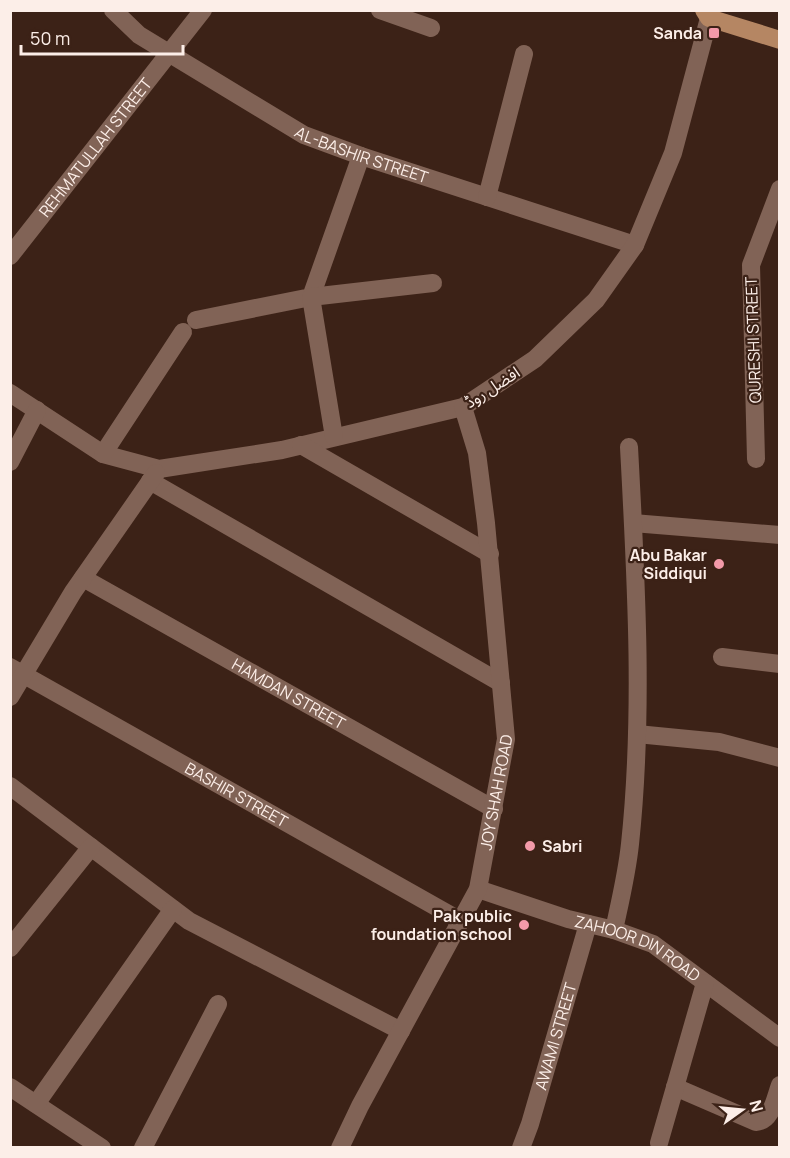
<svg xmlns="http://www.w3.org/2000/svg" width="790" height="1158" viewBox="0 0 790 1158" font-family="Manrope,'Noto Sans Arabic',sans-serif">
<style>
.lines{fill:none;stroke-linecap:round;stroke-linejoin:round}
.minor{stroke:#816356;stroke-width:18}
.major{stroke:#b58663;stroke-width:18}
.poi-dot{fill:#f39aa9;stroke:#3c2217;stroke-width:2}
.labels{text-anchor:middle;stroke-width:4.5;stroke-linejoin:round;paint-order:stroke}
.poi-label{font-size:16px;font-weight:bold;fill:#fceee8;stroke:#3c2217;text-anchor:end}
.street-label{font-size:16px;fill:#fceee8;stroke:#3c2217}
</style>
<rect width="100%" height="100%" fill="#3c2217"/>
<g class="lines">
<!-- minor -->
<g class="minor">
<path id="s1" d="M113 10 139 35 304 135 361 156 635 245"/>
<polyline points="380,10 431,28"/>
<polyline points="487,197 524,54"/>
<path id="s2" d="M10 256 203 10"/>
<polyline points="196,320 311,297 361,156"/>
<polyline points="10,393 103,454 159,469 282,450 463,407 535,359 596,300 635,245 673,153 709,18"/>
<polyline points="334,437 311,297 433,283"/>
<polyline points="301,445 490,554"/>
<polyline points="103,454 183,332"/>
<polyline points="756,459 751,265 780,189"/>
<polyline points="10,462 37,410"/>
<polyline points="150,481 501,683"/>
<polyline points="633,523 780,535"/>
<path id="s3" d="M83 578 494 809"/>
<polyline points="722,657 780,664"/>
<path id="s4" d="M10 667 461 921"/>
<polyline points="10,697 73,592 156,473"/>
<polyline points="637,734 719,742 780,758"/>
<polyline points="10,786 189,921 401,1031"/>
<path id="s5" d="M478 889 568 919 614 930 653 944 780 1038"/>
<path d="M614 930C620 902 627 873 630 844 644 712 636 579 629 447"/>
<polyline points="10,948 91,847"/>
<polyline points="10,1087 102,1148"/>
<path d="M675 1087 756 1122C772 1121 775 1098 780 1085"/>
<polyline points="36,1104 173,909"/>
<polyline points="659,1143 705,983"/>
<polyline points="143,1148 218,1004"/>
<path id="s6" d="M340 1148 360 1106 478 889 506 739 486 523 477 453 463 407"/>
<path id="s7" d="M521 1148 530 1124 588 924"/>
</g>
<!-- major -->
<polyline class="major" points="704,10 709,18 780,40"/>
</g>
<!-- markers -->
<g class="poi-dot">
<rect x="708" y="27" width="12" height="12" rx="3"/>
<circle cx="719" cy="564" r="6"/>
<circle cx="530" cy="846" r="6"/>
<circle cx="524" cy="925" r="6"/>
</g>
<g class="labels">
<!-- poi labels -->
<g class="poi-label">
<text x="702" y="39">Sanda</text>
<text x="707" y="561">Abu Bakar<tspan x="707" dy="18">Siddiqui</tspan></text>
<text x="542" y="852" text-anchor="start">Sabri</text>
<text x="512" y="922">Pak public<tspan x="512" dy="18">foundation school</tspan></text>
</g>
<!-- street labels -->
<g class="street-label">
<text dy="6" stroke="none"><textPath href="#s2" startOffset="138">REHMATULLAH STREET</textPath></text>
<text dy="6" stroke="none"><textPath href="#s1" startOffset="290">AL-BASHIR STREET</textPath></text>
<text transform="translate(753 340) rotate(-92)" y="6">QURESHI STREET</text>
<text transform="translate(492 387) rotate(-33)" y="6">افضل روڈ</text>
<text dy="6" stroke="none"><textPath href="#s3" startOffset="236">HAMDAN STREET</textPath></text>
<text dy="6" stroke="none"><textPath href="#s6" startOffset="392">JOY SHAH ROAD</textPath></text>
<text dy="6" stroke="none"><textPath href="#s4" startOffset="260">BASHIR STREET</textPath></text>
<text dy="6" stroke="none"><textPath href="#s5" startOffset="171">ZAHOOR DIN ROAD</textPath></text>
<text dy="6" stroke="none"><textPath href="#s7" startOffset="117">AWAMI STREET</textPath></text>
</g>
</g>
<!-- border -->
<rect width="790" height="1158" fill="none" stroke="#fceee8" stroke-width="24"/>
<!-- north arrow -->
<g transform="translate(742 1110) rotate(75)" stroke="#3c2217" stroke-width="4.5" paint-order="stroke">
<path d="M0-4.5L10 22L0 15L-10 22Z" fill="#fceee8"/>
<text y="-9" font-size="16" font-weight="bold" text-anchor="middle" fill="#fceee8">N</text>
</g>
<!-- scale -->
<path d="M21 45v9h162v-9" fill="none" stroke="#fceee8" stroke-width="3"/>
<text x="30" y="45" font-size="18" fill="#fceee8" stroke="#3c2217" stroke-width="4.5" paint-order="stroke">50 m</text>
</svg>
